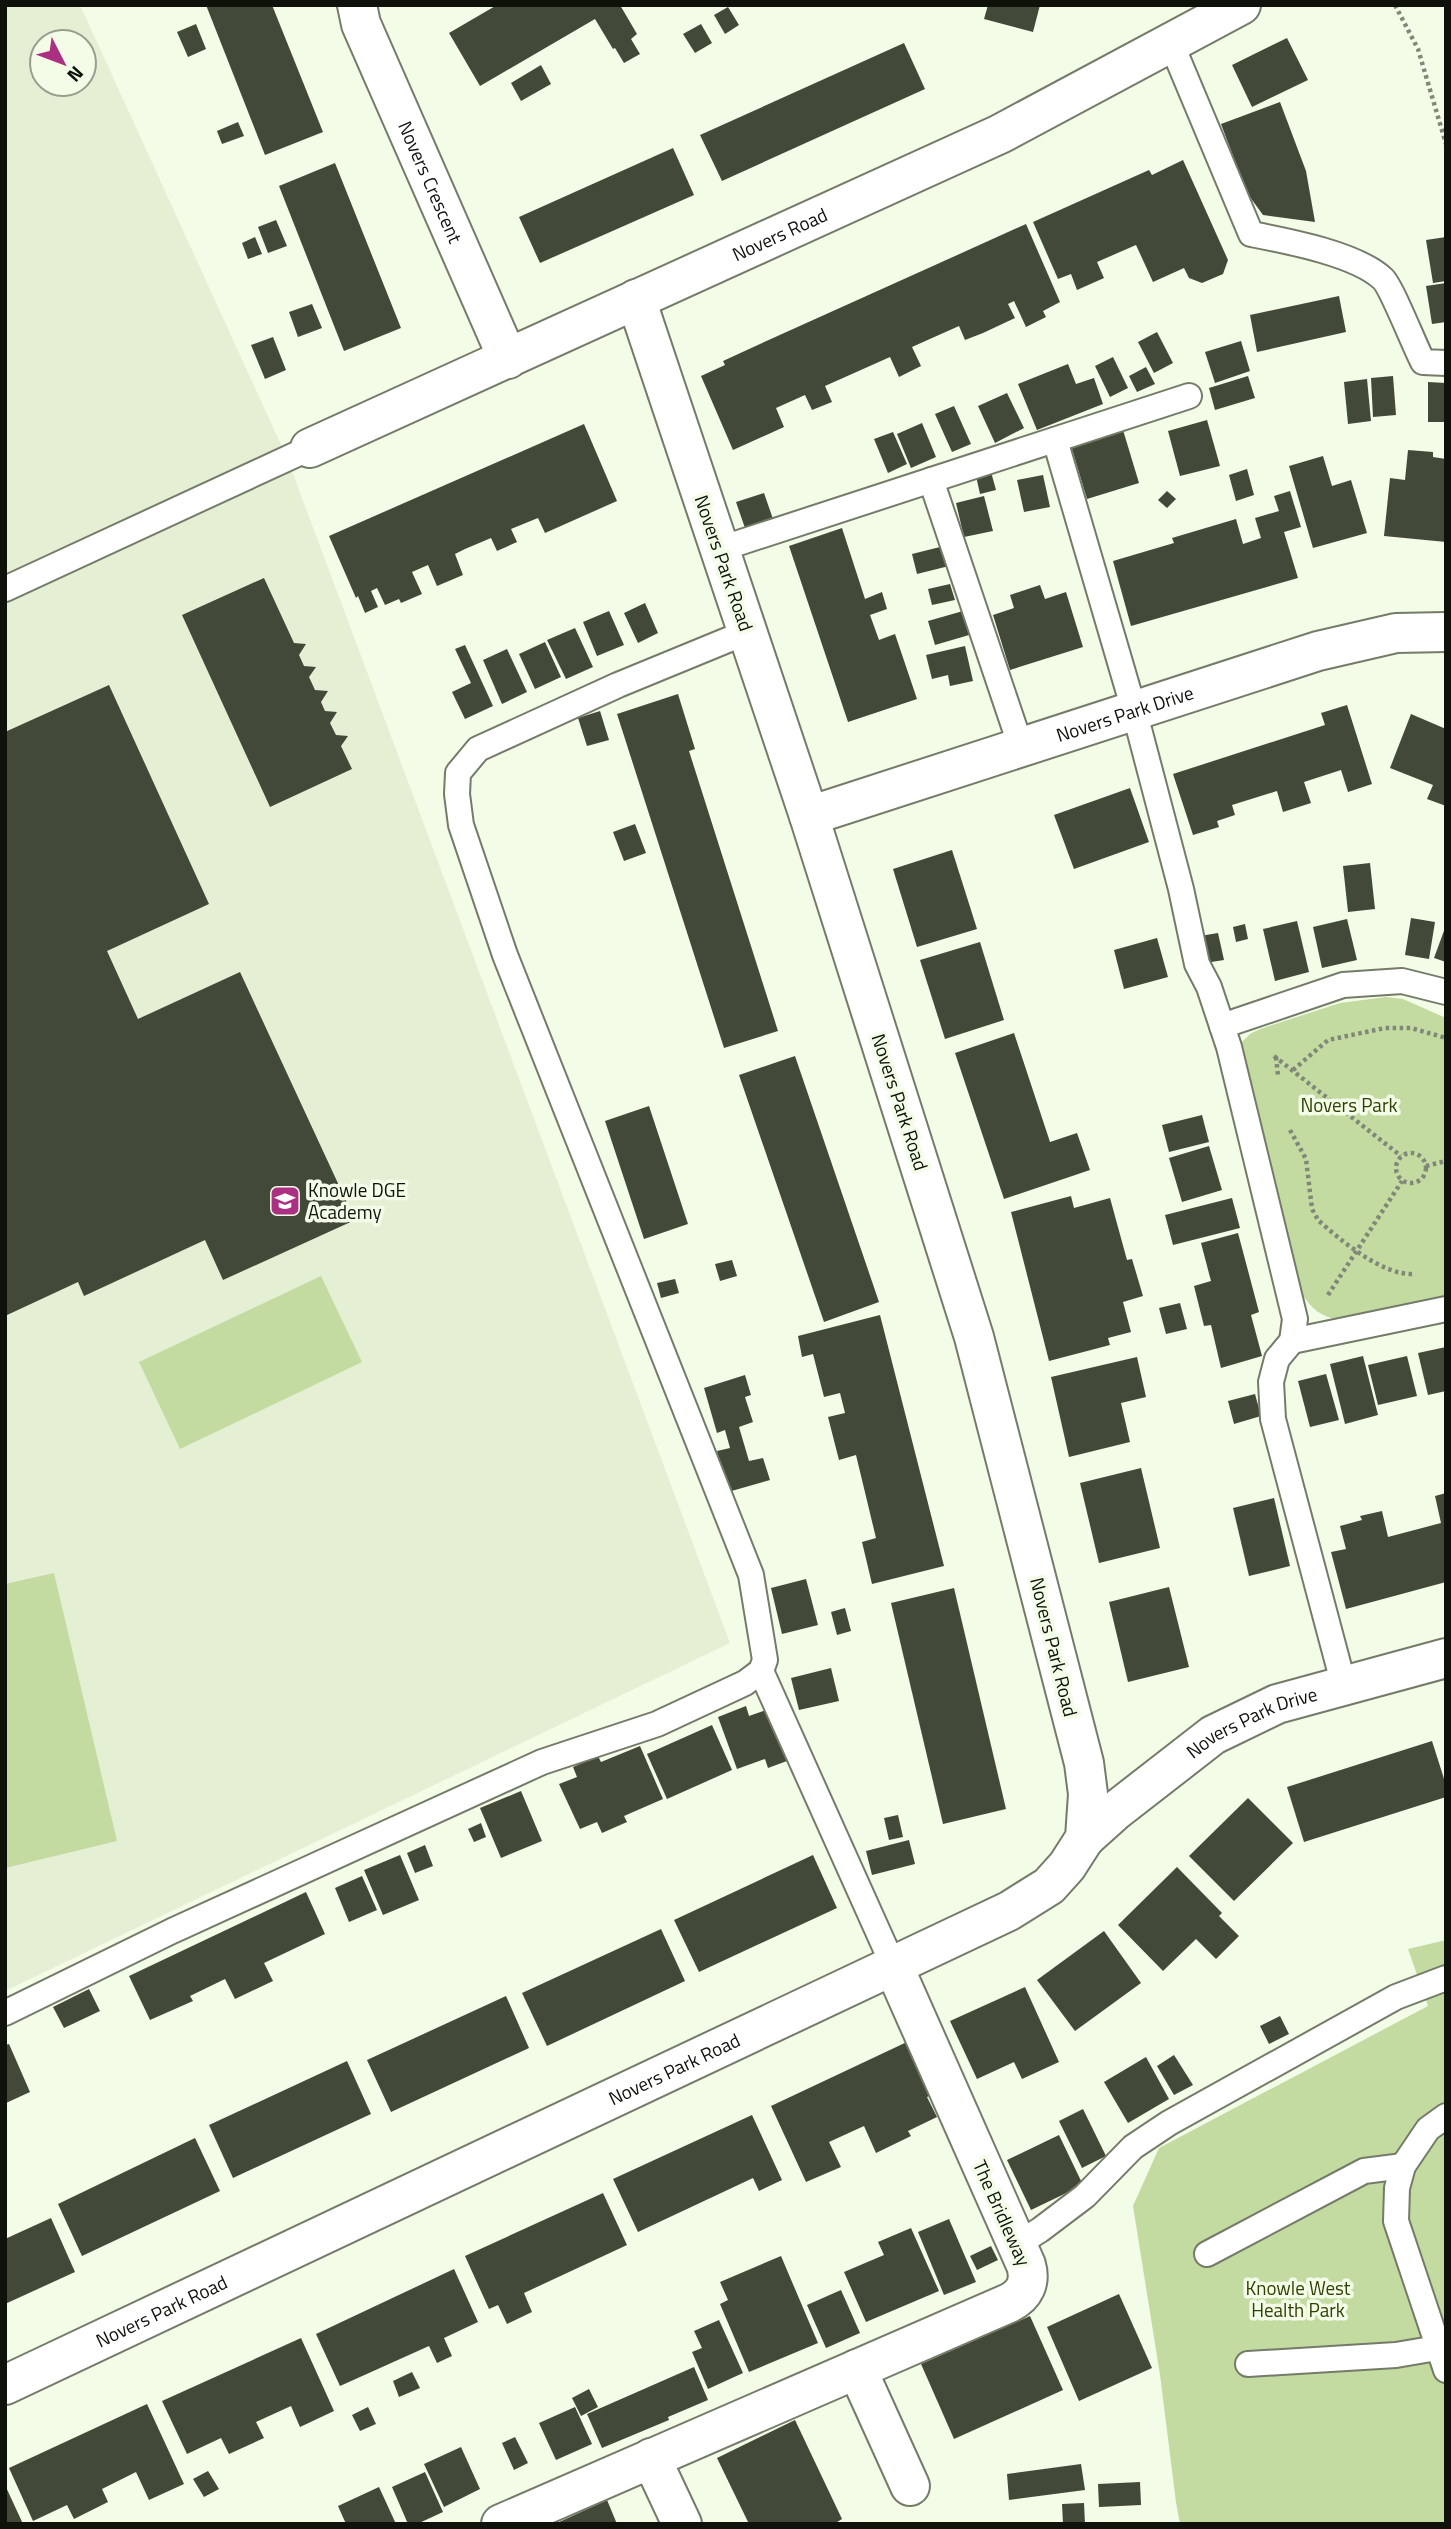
<svg xmlns="http://www.w3.org/2000/svg" width="1451" height="2529" viewBox="0 0 1451 2529" font-family="'Titillium Web',sans-serif">
<style>
.built{fill:#e4efd4;fill-rule:evenodd}
.green{fill:#c3dba0}
.building{fill:#424938}
.lines{fill:none;stroke-linecap:round;stroke-linejoin:round}
.lane-casing{stroke:#747b69;stroke-width:28}
.street-casing{stroke:#747b69;stroke-width:42}
.path{stroke:#818779;stroke-width:4.5;stroke-dasharray:3.5 3.5;stroke-linecap:butt}
.lane{stroke:#fff;stroke-width:24}
.street{stroke:#fff;stroke-width:38}
.labels{text-anchor:middle;stroke-width:7;stroke-linejoin:round;paint-order:stroke}
.street-label{font-size:19px;fill:#0f120b;stroke:#f3fce7}
.park-label{font-size:19px;fill:#2f4203;stroke:#f3fce7}
.poi-label{font-size:19px;fill:#0f120b;stroke:#f3fce7;text-anchor:start}
</style>
<rect width="100%" height="100%" fill="#f3fce7"/>
<!-- built -->
<path class="built" d="M5 5H80L287 458 730 1643 5 1991ZM42 42H84V84H42Z"/>
<!-- green -->
<g class="green">
<path d="M1386 997 1403 999 1446 1018V1298L1415 1306 1335 1319C1317 1315 1307 1304 1299 1288L1239 1045 1250 1034 1260 1029 1340 1003Z"/>
<polygon points="321,1276 362,1362 180,1449 139,1362"/>
<polygon points="54,1573 117,1841 5,1868 5,1584"/>
<polygon points="1446,1940 1446,2524 1180,2524 1176,2502 1160,2375 1133,2206 1159,2148 1428,2006 1408,1949"/>
</g>
<!-- building -->
<g class="building">
<polygon points="206,5 272,5 323,132 265,155"/>
<polygon points="497,5 620,5 637,34 631,39 640,54 624,63 615,48 613,49 595,19 480,86 449,33"/>
<polygon points="988,5 1040,5 1033,32 984,19"/>
<polygon points="728,7 739,25 725,34 714,15"/>
<polygon points="196,24 206,49 188,57 177,32"/>
<polygon points="701,24 712,43 695,53 683,34"/>
<polygon points="1287,38 1308,80 1252,107 1232,65"/>
<polygon points="904,43 925,89 722,181 700,135"/>
<polygon points="541,65 551,84 521,101 511,83"/>
<polygon points="1280,102 1306,171 1315,222 1263,215 1247,193 1221,124"/>
<polygon points="238,122 244,136 222,144 217,131"/>
<polygon points="673,148 694,195 540,263 519,217"/>
<polygon points="1183,160 1228,260 1223,274 1202,283 1189,278 1184,268 1153,282 1136,245 1097,262 1104,278 1077,290 1071,274 1058,279 1033,222 1149,170 1152,175"/>
<polygon points="335,163 401,328 344,351 279,186"/>
<polygon points="276,220 287,246 268,253 258,227"/>
<polygon points="1026,224 1060,302 1043,311 1046,317 1026,327 1014,301 1008,304 1015,318 983,333 965,340 959,326 912,347 921,366 899,377 890,357 825,386 832,402 812,410 805,395 776,408 784,427 733,450 701,376 725,365 723,361 760,344"/>
<polygon points="255,237 262,254 248,259 242,243"/>
<polygon points="1446,237 1446,281 1433,283 1426,240"/>
<polygon points="1446,283 1446,322 1432,324 1426,286"/>
<polygon points="1339,296 1346,332 1257,352 1250,315"/>
<polygon points="312,304 322,328 298,337 289,312"/>
<polygon points="1157,332 1173,363 1154,373 1138,342"/>
<polygon points="273,337 286,370 265,379 251,345"/>
<polygon points="1241,341 1250,371 1215,383 1205,352"/>
<polygon points="1113,357 1128,388 1110,397 1095,366"/>
<polygon points="1068,364 1076,384 1094,378 1103,404 1037,430 1018,384"/>
<polygon points="1146,367 1155,384 1137,392 1129,376"/>
<polygon points="1248,376 1255,398 1215,410 1209,388"/>
<polygon points="1393,376 1396,415 1373,417 1371,378"/>
<polygon points="1367,379 1371,421 1348,424 1344,382"/>
<polygon points="1428,382 1446,383 1446,422 1428,422"/>
<polygon points="1007,393 1024,428 995,443 978,406"/>
<polygon points="954,406 971,444 952,452 935,414"/>
<polygon points="1207,420 1220,466 1180,476 1168,431"/>
<polygon points="922,423 936,457 911,468 897,434"/>
<polygon points="584,424 617,501 545,533 538,518 511,529 517,542 497,551 491,538 465,549 455,554 463,575 437,586 428,565 412,572 422,594 401,603 399,599 385,605 377,588 371,591 378,607 365,613 358,596 356,598 329,536"/>
<polygon points="1123,430 1139,483 1087,499 1071,446"/>
<polygon points="893,432 907,464 888,473 874,439"/>
<polygon points="1408,450 1433,452 1433,457 1446,459 1446,542 1384,536 1390,478 1405,480"/>
<polygon points="1323,456 1332,486 1351,480 1367,533 1313,548 1289,466"/>
<polygon points="1247,469 1254,495 1236,501 1229,475"/>
<polygon points="991,472 996,490 980,494 976,476"/>
<polygon points="1043,475 1050,507 1024,512 1017,480"/>
<polygon points="1167,491 1176,499 1167,508 1158,500"/>
<polygon points="1290,491 1301,527 1284,532 1298,578 1131,626 1113,561 1174,543 1172,538 1236,519 1243,544 1261,538 1255,518 1279,511 1274,496"/>
<polygon points="764,493 773,519 745,528 736,502"/>
<polygon points="984,496 993,531 964,537 956,503"/>
<polygon points="842,528 865,599 882,592 887,609 870,615 879,640 895,634 917,699 848,722 789,546"/>
<polygon points="944,546 949,566 917,574 912,554"/>
<polygon points="264,578 294,643 306,644 299,655 304,666 316,667 309,677 315,690 328,691 321,702 325,711 337,712 330,723 336,735 348,736 341,746 352,769 270,807 182,615"/>
<polygon points="950,584 955,600 932,605 928,589"/>
<polygon points="1040,585 1045,599 1066,592 1083,647 1010,670 993,615 1014,608 1010,595"/>
<polygon points="645,603 658,633 638,643 624,613"/>
<polygon points="609,611 624,645 597,656 583,622"/>
<polygon points="963,611 969,635 935,645 928,621"/>
<polygon points="575,628 593,667 566,679 547,640"/>
<polygon points="545,642 561,677 535,689 519,654"/>
<polygon points="465,645 493,706 465,719 452,692 471,683 455,649"/>
<polygon points="965,646 973,681 950,686 948,675 932,679 926,655"/>
<polygon points="507,649 527,692 502,704 483,660"/>
<polygon points="109,685 209,904 107,951 138,1019 240,972 355,1220 223,1280 205,1240 84,1296 78,1282 5,1316 5,732"/>
<polygon points="678,694 695,749 689,751 778,1031 724,1048 617,714"/>
<polygon points="1347,705 1372,784 1348,792 1341,770 1304,782 1311,803 1283,812 1277,791 1232,805 1235,815 1217,821 1219,827 1193,835 1173,774 1325,725 1321,713"/>
<polygon points="600,711 609,740 587,746 578,718"/>
<polygon points="1411,714 1446,729 1446,806 1427,799 1433,785 1390,768"/>
<polygon points="1130,788 1149,842 1074,869 1054,815"/>
<polygon points="635,824 646,853 624,861 613,832"/>
<polygon points="952,850 977,929 917,947 893,869"/>
<polygon points="1370,863 1375,909 1348,912 1343,866"/>
<polygon points="1411,918 1435,922 1429,959 1405,955"/>
<polygon points="1347,919 1357,960 1322,968 1313,927"/>
<polygon points="1297,921 1309,972 1275,981 1263,929"/>
<polygon points="1245,924 1248,939 1236,942 1233,927"/>
<polygon points="1445,928 1446,928 1446,962 1434,958"/>
<polygon points="1218,933 1224,960 1205,963 1200,936"/>
<polygon points="1157,938 1168,977 1124,989 1114,950"/>
<polygon points="980,942 1004,1020 945,1039 920,960"/>
<polygon points="1014,1033 1050,1142 1077,1133 1090,1170 1004,1199 955,1053"/>
<polygon points="795,1056 879,1302 824,1322 739,1075"/>
<polygon points="649,1106 688,1224 644,1239 605,1121"/>
<polygon points="1202,1115 1209,1142 1169,1152 1162,1125"/>
<polygon points="1209,1146 1222,1190 1182,1202 1169,1158"/>
<polygon points="1071,1196 1074,1208 1110,1198 1127,1260 1132,1259 1143,1296 1123,1302 1131,1332 1108,1338 1110,1345 1049,1361 1011,1212"/>
<polygon points="1232,1198 1240,1228 1173,1245 1165,1215"/>
<polygon points="1238,1233 1259,1312 1251,1315 1262,1356 1221,1368 1211,1325 1204,1326 1194,1286 1211,1281 1201,1243"/>
<polygon points="732,1260 737,1276 720,1281 715,1264"/>
<polygon points="675,1279 679,1293 661,1298 657,1283"/>
<polygon points="1180,1303 1187,1329 1166,1334 1159,1308"/>
<polygon points="880,1315 944,1566 872,1584 862,1542 876,1538 856,1455 839,1460 828,1417 845,1413 840,1393 824,1397 813,1354 802,1357 798,1336"/>
<polygon points="1446,1347 1446,1391 1428,1395 1418,1353"/>
<polygon points="1363,1356 1378,1415 1345,1424 1330,1364"/>
<polygon points="1407,1356 1417,1396 1378,1405 1368,1365"/>
<polygon points="1137,1357 1146,1397 1121,1403 1130,1442 1069,1457 1051,1377"/>
<polygon points="1326,1374 1339,1420 1310,1427 1298,1381"/>
<polygon points="745,1375 751,1395 745,1397 753,1422 739,1427 749,1461 763,1458 770,1480 728,1492 717,1451 730,1448 725,1430 717,1433 704,1388"/>
<polygon points="1255,1394 1261,1416 1234,1424 1228,1401"/>
<polygon points="1141,1468 1160,1548 1099,1563 1080,1483"/>
<polygon points="1446,1493 1446,1582 1346,1609 1331,1552 1346,1549 1340,1526 1362,1520 1360,1516 1382,1511 1388,1537 1441,1523 1435,1496"/>
<polygon points="1274,1498 1290,1566 1249,1576 1233,1508"/>
<polygon points="806,1579 818,1625 782,1634 771,1588"/>
<polygon points="1169,1587 1189,1667 1128,1682 1109,1602"/>
<polygon points="954,1588 1006,1809 943,1824 891,1603"/>
<polygon points="845,1608 851,1631 837,1635 831,1612"/>
<polygon points="831,1668 839,1701 799,1710 791,1678"/>
<polygon points="746,1706 749,1716 769,1709 787,1761 768,1768 765,1759 737,1769 718,1717"/>
<polygon points="712,1725 732,1770 667,1799 647,1754"/>
<polygon points="1432,1741 1446,1785 1446,1797 1304,1842 1287,1787"/>
<polygon points="640,1746 663,1799 624,1816 627,1822 602,1833 597,1822 580,1829 559,1784 577,1777 573,1767 598,1756 601,1762"/>
<polygon points="521,1791 542,1841 501,1858 480,1808"/>
<polygon points="1248,1798 1293,1843 1234,1901 1189,1856"/>
<polygon points="898,1815 903,1837 889,1840 884,1818"/>
<polygon points="481,1823 486,1837 474,1842 468,1829"/>
<polygon points="909,1840 915,1864 872,1875 866,1851"/>
<polygon points="425,1845 433,1866 415,1873 407,1853"/>
<polygon points="400,1855 419,1900 383,1915 364,1870"/>
<polygon points="813,1855 837,1908 699,1972 674,1920"/>
<polygon points="1177,1867 1222,1913 1219,1916 1239,1936 1216,1959 1196,1939 1163,1971 1118,1925"/>
<polygon points="362,1876 377,1910 349,1922 335,1888"/>
<polygon points="306,1892 325,1934 264,1963 273,1981 235,1999 225,1979 190,1996 193,2001 150,2020 129,1976"/>
<polygon points="661,1929 685,1981 547,2046 522,1993"/>
<polygon points="1104,1931 1141,1983 1075,2031 1037,1980"/>
<polygon points="1025,1987 1059,2062 1022,2079 1014,2062 977,2079 950,2021"/>
<polygon points="89,1989 100,2011 64,2028 53,2007"/>
<polygon points="506,1996 529,2048 391,2112 367,2060"/>
<polygon points="1280,2016 1289,2034 1269,2044 1260,2026"/>
<polygon points="909,2041 933,2094 927,2097 937,2117 908,2131 911,2136 876,2153 864,2126 829,2142 841,2167 806,2182 771,2106"/>
<polygon points="9,2044 30,2092 6,2103 5,2045"/>
<polygon points="1174,2055 1193,2085 1174,2095 1157,2066"/>
<polygon points="1146,2057 1169,2099 1128,2123 1104,2082"/>
<polygon points="347,2061 371,2114 233,2178 209,2125"/>
<polygon points="1083,2109 1106,2156 1082,2168 1059,2121"/>
<polygon points="752,2115 782,2180 759,2191 753,2178 638,2232 613,2179"/>
<polygon points="1059,2135 1083,2185 1031,2210 1007,2160"/>
<polygon points="195,2138 220,2191 82,2256 58,2204"/>
<polygon points="603,2193 627,2245 524,2293 532,2312 507,2324 498,2305 489,2309 465,2256"/>
<polygon points="51,2218 75,2272 5,2304 5,2239"/>
<polygon points="949,2219 976,2282 944,2295 918,2232"/>
<polygon points="911,2228 939,2291 866,2322 844,2272 884,2255 878,2242"/>
<polygon points="991,2246 998,2260 977,2270 970,2256"/>
<polygon points="781,2256 818,2343 749,2372 720,2304 728,2300 720,2282"/>
<polygon points="454,2269 478,2322 444,2338 452,2356 437,2363 429,2346 340,2386 316,2334"/>
<polygon points="841,2290 860,2333 826,2348 807,2305"/>
<polygon points="1119,2294 1152,2368 1079,2401 1047,2327"/>
<polygon points="1030,2316 1063,2390 954,2439 921,2364"/>
<polygon points="719,2320 743,2373 708,2389 692,2352 702,2348 694,2331"/>
<polygon points="301,2338 334,2411 300,2427 291,2406 256,2422 264,2438 229,2454 221,2438 187,2454 162,2401"/>
<polygon points="694,2367 708,2400 668,2417 669,2420 602,2448 587,2414"/>
<polygon points="412,2372 420,2388 399,2397 393,2381"/>
<polygon points="589,2389 598,2407 581,2416 572,2398"/>
<polygon points="147,2404 184,2484 149,2500 136,2472 102,2489 108,2502 74,2519 67,2505 33,2521 9,2468"/>
<polygon points="368,2407 376,2424 360,2431 352,2415"/>
<polygon points="575,2407 592,2444 556,2460 539,2423"/>
<polygon points="795,2420 842,2519 834,2524 749,2524 717,2458"/>
<polygon points="515,2437 528,2463 514,2470 502,2443"/>
<polygon points="461,2447 480,2489 444,2507 424,2464"/>
<polygon points="1081,2464 1085,2490 1009,2500 1007,2474"/>
<polygon points="208,2471 219,2489 204,2497 193,2479"/>
<polygon points="425,2472 443,2512 417,2524 408,2524 392,2487"/>
<polygon points="1140,2482 1141,2505 1099,2507 1098,2484"/>
<polygon points="5,2485 23,2524 5,2524"/>
<polygon points="379,2487 396,2524 346,2524 338,2506"/>
<polygon points="607,2500 617,2524 555,2524"/>
<polygon points="1084,2503 1085,2524 1063,2524 1062,2504"/>
</g>
<g class="lines">
<!-- lane casing -->
<g class="lane-casing">
<g id="lane">
<path d="M1171 43 1251 234C1287 241 1357 254 1383 279 1392 288 1415 347 1423 362L1446 363"/>
<polyline points="1055,440 1134,710 1181,889 1197,964 1209,987 1229,1047 1295,1319 1292,1341 1277,1359 1271,1382 1273,1419 1344,1686"/>
<polyline points="931,480 1021,747"/>
<polyline points="720,549 1189,396"/>
<polyline points="5,589 310,448"/>
<polyline points="1222,1026 1343,985 1402,981 1446,992"/>
<polyline points="1292,1341 1446,1309"/>
<polyline points="761,1671 893,1965"/>
<polyline points="5,2013 172,1931 542,1762 657,1724 745,1683 761,1671 765,1660 751,1575 505,955 461,825 457,794 458,773 478,749 618,685 747,632"/>
<polyline points="1446,2116 1428,2129 1403,2166 1397,2188 1396,2221 1446,2370"/>
<polyline points="1016,2245 1040,2230 1085,2196 1133,2147 1169,2123 1396,1997 1446,1978"/>
<polyline points="1207,2254 1364,2171 1403,2166"/>
<polyline points="1248,2364 1396,2355 1437,2348"/>
</g>
</g>
<!-- street casing -->
<g class="street-casing">
<g id="street">
<path id="s1" d="M357 5 361 24 508 359"/>
<path id="s2" d="M310 448 1000 134 1241 5"/>
<path id="s3" d="M809 816 1318 651 1396 633 1446 632"/>
<path id="s4" d="M1085 1838 1114 1812 1213 1735 1277 1704 1446 1658"/>
<polyline points="857,2369 910,2486"/>
<path id="s5" d="M5 2385 1009 1911 1049 1886 1067 1866 1085 1838 1088 1794 1084 1763 974 1337 809 816 636 299"/>
<polyline points="651,2458 682,2524"/>
<path d="M501 2524 1009 2303C1025 2295 1031 2282 1026 2265L893 1965"/>
</g>
</g>
<!-- path -->
<g class="path">
<polyline points="1395,5 1418,49 1446,144"/>
<polyline points="1274,1056 1401,1156"/>
<polyline points="1276,1057 1278,1075"/>
<polyline points="1293,1070 1328,1040 1385,1028 1411,1028 1446,1038"/>
<path d="M1290 1130 1306 1159 1312 1209 1318 1220C1340 1240 1383 1276 1414 1274"/>
<circle cx="1411" cy="1168" r="15"/>
<polyline points="1426,1166 1446,1161"/>
<polyline points="1328,1295 1402,1181"/>
</g>
<!-- lane -->
<use href="#lane" class="lane"/>
<!-- street -->
<use href="#street" class="street"/>
</g>
<!-- icons -->
<defs>
<g id="school-square" transform="scale(1.575)"><rect x="-9" y="-9" width="18" height="18" rx="4" fill="#ab3082" stroke="#f3fce7"/><path d="M0-5L7-2L0 1L-7-2ZM-4 1L0 2.5L4 1V4Q0 6-4 4Z" fill="#fff"/></g>
</defs>
<g fill-rule="evenodd">
<use href="#school-square" x="285" y="1201"/>
</g>
<g class="labels">
<!-- street labels -->
<g class="street-label">
<text dy="7" stroke="none"><textPath href="#s1" startOffset="192">Novers Crescent</textPath></text>
<text dy="7" stroke="none"><textPath href="#s2" startOffset="516">Novers Road</textPath></text>
<text transform="translate(724 563) rotate(71)" y="7">Novers Park Road</text>
<text dy="7" stroke="none"><textPath href="#s3" startOffset="332">Novers Park Drive</textPath></text>
<text transform="translate(900 1102) rotate(72)" y="7">Novers Park Road</text>
<text transform="translate(1054 1647) rotate(76)" y="7">Novers Park Road</text>
<text dy="7" stroke="none"><textPath href="#s4" startOffset="205">Novers Park Drive</textPath></text>
<text dy="7" stroke="none"><textPath href="#s5" startOffset="740">Novers Park Road</textPath></text>
<text transform="translate(1002 2213) rotate(66)" y="7">The Bridleway</text>
<text dy="7" stroke="none"><textPath href="#s5" startOffset="173">Novers Park Road</textPath></text>
</g>
<!-- park labels -->
<g class="park-label">
<text x="1349" y="1112">Novers Park</text>
<text x="1298" y="2295">Knowle West<tspan x="1298" dy="22">Health Park</tspan></text>
</g>
<!-- poi labels -->
<g class="poi-label">
<text x="308" y="1197">Knowle DGE<tspan x="308" dy="22">Academy</tspan></text>
</g>
</g>
<!-- border -->
<rect width="1451" height="2529" fill="none" stroke="#0f120b" stroke-width="14"/>
<!-- north arrow -->
<g transform="translate(63 63) rotate(132)"><circle r="33" fill="#f3fce7" stroke="#989e8f" stroke-width="2"/>
<path d="M0-5L12 26L0 18L-12 26Z" fill="#ab3082"/>
<text y="-10" font-size="19" font-weight="bold" text-anchor="middle" fill="#0f120b">N</text>
</g>
</svg>
